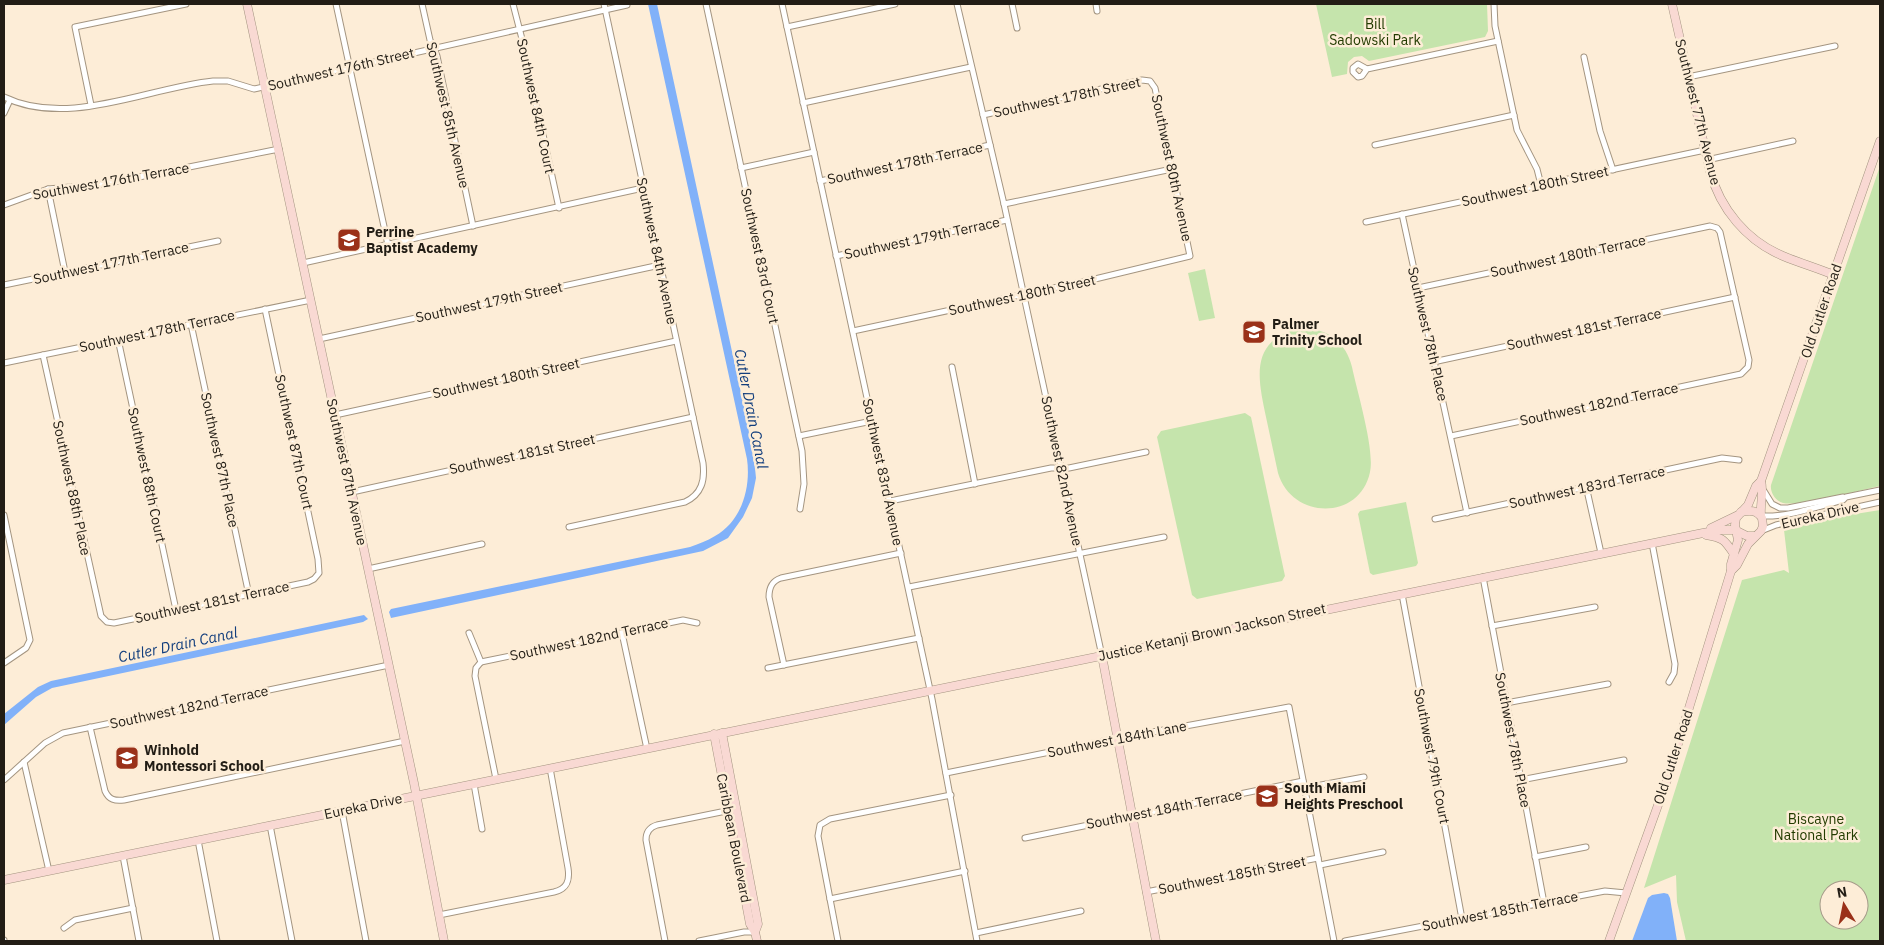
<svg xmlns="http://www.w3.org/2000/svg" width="1884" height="945" viewBox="0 0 1884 945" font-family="'IBM Plex Sans',sans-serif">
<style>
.green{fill:#c5e4ac;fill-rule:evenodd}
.water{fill:#81b1f9}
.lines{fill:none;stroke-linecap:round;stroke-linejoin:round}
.street-casing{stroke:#a49581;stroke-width:7}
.secondary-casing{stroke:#a49581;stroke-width:9}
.street{stroke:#fff;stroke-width:5}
.secondary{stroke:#f9d9d3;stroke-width:8}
.labels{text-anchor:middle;stroke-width:5;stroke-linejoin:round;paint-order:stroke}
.park-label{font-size:14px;fill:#233c01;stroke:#fdedd7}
.street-label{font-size:14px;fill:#221d15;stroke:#fdedd7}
.poi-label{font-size:14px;font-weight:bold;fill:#221d15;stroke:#fdedd7;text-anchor:start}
.water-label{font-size:15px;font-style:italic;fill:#123e7d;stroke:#fdedd7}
</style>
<rect width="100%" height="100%" fill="#fdedd7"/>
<!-- green -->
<g class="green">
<polygon points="1316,4 1487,4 1488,31 1485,37 1369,61 1362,56 1354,57 1348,62 1347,74 1332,77"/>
<path d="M1880 166V486C1860 490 1800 507 1783 503 1775 501 1770 492 1771 485Z"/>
<polygon points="1205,269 1215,318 1199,321 1188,273"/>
<path d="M1298 329C1324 326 1346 341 1352 367 1357 391 1375 450 1370 472 1360 521 1292 520 1278 473 1274 454 1270 436 1266 417 1258 379 1249 341 1298 329Z"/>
<polygon points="1245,413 1251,417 1285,576 1282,581 1197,599 1192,595 1157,437 1161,431"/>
<polygon points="1406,502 1418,563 1416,566 1373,575 1370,573 1358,514 1360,511"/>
<path d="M1880 510V941H1686L1677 902 1676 875 1644 888 1742 580 1784 570 1789 573 1784 530 1843 516ZM1829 890H1859V920H1829Z"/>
</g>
<!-- water -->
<g class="water">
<path d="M648 4H657L747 421 755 468 756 478 752 498 743 517 728 538 703 551 391 618 389 612 391 609 690 547C698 544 707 541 715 536 742 521 751 487 747 459Z"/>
<polygon points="364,615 368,619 363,622 52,688 36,697 4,725 4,714 38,687 51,681"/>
<polygon points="1664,893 1668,894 1670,898 1677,941 1632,941 1648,898 1652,895"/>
</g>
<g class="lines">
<!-- street casing -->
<g class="street-casing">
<g id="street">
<polyline points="336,4 388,245"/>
<polyline points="422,4 430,40 437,56 473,226"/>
<polyline points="513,4 522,39 559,208"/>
<polyline points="706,4 802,451 804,484 800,509"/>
<polyline points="782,4 932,699 977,941"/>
<polyline points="957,4 1004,204 1102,656"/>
<polyline points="1012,4 1017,28"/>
<polyline points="1096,4 1097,11"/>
<polyline points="1494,4 1495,26 1517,130 1537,169 1541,185"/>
<polyline points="787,27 895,4"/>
<polyline points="1584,57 1600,131 1613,170"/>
<polyline points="1367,69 1362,76 1358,77 1353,72 1353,68 1358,64 1367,69 1498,41"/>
<polyline points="1688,77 1835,46"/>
<path d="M4 97C68 128 147 88 213 81H228L254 89 627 5"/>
<polyline points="803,103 971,67"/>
<polyline points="91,105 75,27 186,4"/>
<polyline points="4,113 10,100"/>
<polyline points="1375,145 1514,115"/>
<polyline points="1707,160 1793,141"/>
<polyline points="741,168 814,152"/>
<polyline points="820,181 990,145"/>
<polyline points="48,189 65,272"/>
<polyline points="1004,204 1172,169"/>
<polyline points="4,205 48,189 104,184 279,149"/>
<polyline points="1402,214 1467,513"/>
<polyline points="1366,222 1705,150"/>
<polyline points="836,256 1007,220"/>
<polyline points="303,263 643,188"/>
<polyline points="4,285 218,241"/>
<polyline points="1418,288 1710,226 1717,228 1720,232 1749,360 1748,367 1741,374 1451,436"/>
<polyline points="191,324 249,595"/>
<polyline points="853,331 1095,279 1190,256 1155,88 1150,81 1142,80 983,115"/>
<polyline points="118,339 176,610"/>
<polyline points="319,339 660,265"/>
<polyline points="43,355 101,616 107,622 114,623 308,582 314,579 319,573 318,559 265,309"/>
<polyline points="1433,362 1735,297"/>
<polyline points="4,363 311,300"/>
<polyline points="952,367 975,484"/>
<polyline points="335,415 676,341"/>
<polyline points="799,436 872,421"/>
<polyline points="1586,486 1601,553"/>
<polyline points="1764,491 1772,504 1780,508 1788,508 1843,497"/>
<polyline points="352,492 693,417"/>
<polyline points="890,501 1051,468 1069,468 1146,452"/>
<polyline points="4,515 30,640 26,648 4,663"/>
<path d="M1762 516C1789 517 1816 507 1843 500L1846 497 1880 490"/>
<polyline points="1435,519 1722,458 1739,460"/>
<path d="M569 527 685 502C702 494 705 480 703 463L604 4"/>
<polyline points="1761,531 1776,525 1880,502"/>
<polyline points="1652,543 1675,664 1674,673 1669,682"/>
<polyline points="368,569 482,544"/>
<polyline points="1483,577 1544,903"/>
<polyline points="909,587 1164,537"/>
<polyline points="1402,594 1462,919"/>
<polyline points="1492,626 1595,607"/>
<polyline points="469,633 481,662"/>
<polyline points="622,633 647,749"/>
<polyline points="481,662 683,620 697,623"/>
<polyline points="481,662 476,668 475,676 496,779"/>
<path d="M784 665 769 597C769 587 772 581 781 578L901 553"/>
<polyline points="768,668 919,638"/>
<polyline points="1506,703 1608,684"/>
<path d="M90 727 105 791C109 800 115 801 124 800L405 741"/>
<polyline points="24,762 49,871"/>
<polyline points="946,773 1109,740 1289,707 1334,941"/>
<polyline points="4,780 45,743 63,733 389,665"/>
<polyline points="1521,780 1624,760"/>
<polyline points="474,784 482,829"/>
<polyline points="1305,788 1364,777"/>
<polyline points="342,811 366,941"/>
<polyline points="270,825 292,941"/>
<polyline points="1025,838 1303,781"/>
<polyline points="198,840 217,941"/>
<polyline points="123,856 139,941"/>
<polyline points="1535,857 1586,847"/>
<polyline points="1320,865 1383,852"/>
<polyline points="1146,892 1318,858"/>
<polyline points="830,899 965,871"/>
<path d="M439 915 554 892C567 889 570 881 568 868L550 768"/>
<polyline points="64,928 75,920 133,908"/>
<polyline points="976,933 1081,911"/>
<polyline points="4,940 4,941"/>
<path d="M665 941 646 840C646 832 650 827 657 825L731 810"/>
<polyline points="699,941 744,932 755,932"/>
<polyline points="838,941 818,836 820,825 830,819 951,795"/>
<polyline points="1345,941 1605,891 1626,893"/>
</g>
</g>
<!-- secondary casing -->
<g class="secondary-casing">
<g id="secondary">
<polyline points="247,4 414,783 444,941"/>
<path d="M1672 4 1710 171C1720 209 1747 241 1783 256 1800 263 1817 268 1834 275"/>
<path d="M1761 515C1760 504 1764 491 1761 481"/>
<polyline points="1711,528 1738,515"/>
<polyline points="1737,531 1747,536 1755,536"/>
<path d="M1706 535C1723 538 1724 539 1734 554"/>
<path d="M1731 571 1737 565 1748 544 1761 531 1763 526 1762 518C1757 510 1750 510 1741 512"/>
<polyline points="1102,656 1156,941"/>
<polyline points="722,733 758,924 755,932"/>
<polyline points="714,734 750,924 755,932 757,941"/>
<polyline points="4,880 1703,533 1720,530 1736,530"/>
<polyline points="1609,941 1666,783 1731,571 1731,564 1738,540 1735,525 1736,518 1748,505 1756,486 1761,481 1880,141"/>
</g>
</g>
<!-- street -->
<use href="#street" class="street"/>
<!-- secondary -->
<use href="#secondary" class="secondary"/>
</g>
<!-- icons -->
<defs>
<g id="school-square" transform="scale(1.25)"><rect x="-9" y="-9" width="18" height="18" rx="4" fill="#9a3119" stroke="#fdedd7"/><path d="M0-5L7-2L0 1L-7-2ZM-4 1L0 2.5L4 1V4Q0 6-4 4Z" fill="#fff"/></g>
</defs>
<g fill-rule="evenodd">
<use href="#school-square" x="349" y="240"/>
<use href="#school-square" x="1254" y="332"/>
<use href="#school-square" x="127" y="758"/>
<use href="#school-square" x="1267" y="796"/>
</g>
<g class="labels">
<!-- park labels -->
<g class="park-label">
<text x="1375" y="29">Bill<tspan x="1375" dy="16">Sadowski Park</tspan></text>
<text x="1816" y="824">Biscayne<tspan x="1816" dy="16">National Park</tspan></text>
</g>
<!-- street labels -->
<g class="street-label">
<text transform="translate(341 69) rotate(-13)" y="5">Southwest 176th Street</text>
<text transform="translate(1067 97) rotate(-12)" y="5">Southwest 178th Street</text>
<text transform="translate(536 106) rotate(78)" y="5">Southwest 84th Court</text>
<text transform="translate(1698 112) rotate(76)" y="5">Southwest 77th Avenue</text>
<text transform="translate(448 115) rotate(77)" y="5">Southwest 85th Avenue</text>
<text transform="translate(905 163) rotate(-12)" y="5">Southwest 178th Terrace</text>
<text transform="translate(1172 168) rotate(78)" y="5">Southwest 80th Avenue</text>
<text transform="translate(111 181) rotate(-10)" y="5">Southwest 176th Terrace</text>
<text transform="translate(1535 186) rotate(-12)" y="5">Southwest 180th Street</text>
<text transform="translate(922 238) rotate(-12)" y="5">Southwest 179th Terrace</text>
<text transform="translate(657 251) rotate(78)" y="5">Southwest 84th Avenue</text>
<text transform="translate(760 256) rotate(78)" y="5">Southwest 83rd Court</text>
<text transform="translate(1568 256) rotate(-12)" y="5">Southwest 180th Terrace</text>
<text transform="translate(111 263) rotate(-12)" y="5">Southwest 177th Terrace</text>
<text transform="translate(1022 295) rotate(-12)" y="5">Southwest 180th Street</text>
<text transform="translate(489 302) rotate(-12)" y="5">Southwest 179th Street</text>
<text transform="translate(1821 311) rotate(-71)" y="5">Old Cutler Road</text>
<text transform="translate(1584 329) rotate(-12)" y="5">Southwest 181st Terrace</text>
<text transform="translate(157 331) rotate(-12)" y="5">Southwest 178th Terrace</text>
<text transform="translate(1428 334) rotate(77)" y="5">Southwest 78th Place</text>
<text transform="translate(506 378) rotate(-12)" y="5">Southwest 180th Street</text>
<text transform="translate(1599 404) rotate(-12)" y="5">Southwest 182nd Terrace</text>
<text transform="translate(294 442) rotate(78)" y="5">Southwest 87th Court</text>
<text transform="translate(522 454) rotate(-12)" y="5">Southwest 181st Street</text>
<text transform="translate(220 460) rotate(78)" y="5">Southwest 87th Place</text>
<text transform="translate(1062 471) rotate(78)" y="5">Southwest 82nd Avenue</text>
<text transform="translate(347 472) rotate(78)" y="5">Southwest 87th Avenue</text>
<text transform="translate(883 472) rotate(78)" y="5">Southwest 83rd Avenue</text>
<text transform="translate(147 475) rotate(78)" y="5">Southwest 88th Court</text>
<text transform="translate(1587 487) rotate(-12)" y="5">Southwest 183rd Terrace</text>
<text transform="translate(72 488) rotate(78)" y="5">Southwest 88th Place</text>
<text transform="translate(1820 515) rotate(-13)" y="5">Eureka Drive</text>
<text transform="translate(212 602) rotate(-12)" y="5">Southwest 181st Terrace</text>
<text transform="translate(1212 632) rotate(-12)" y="5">Justice Ketanji Brown Jackson Street</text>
<text transform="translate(589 639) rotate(-12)" y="5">Southwest 182nd Terrace</text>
<text transform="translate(189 707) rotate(-12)" y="5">Southwest 182nd Terrace</text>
<text transform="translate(1117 739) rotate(-11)" y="5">Southwest 184th Lane</text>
<text transform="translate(1513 740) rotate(79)" y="5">Southwest 78th Place</text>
<text transform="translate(1432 756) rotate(79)" y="5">Southwest 79th Court</text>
<text transform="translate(1673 757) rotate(-72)" y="5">Old Cutler Road</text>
<text transform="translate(363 806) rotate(-12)" y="5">Eureka Drive</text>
<text transform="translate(1164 809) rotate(-11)" y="5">Southwest 184th Terrace</text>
<text transform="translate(734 838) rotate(79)" y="5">Caribbean Boulevard</text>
<text transform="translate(1232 875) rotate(-11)" y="5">Southwest 185th Street</text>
<text transform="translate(1500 911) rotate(-11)" y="5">Southwest 185th Terrace</text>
</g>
<!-- poi labels -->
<g class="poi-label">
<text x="366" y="237">Perrine<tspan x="366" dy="16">Baptist Academy</tspan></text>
<text x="1272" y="329">Palmer<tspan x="1272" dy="16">Trinity School</tspan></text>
<text x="144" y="755">Winhold<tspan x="144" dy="16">Montessori School</tspan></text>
<text x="1284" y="793">South Miami<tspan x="1284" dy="16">Heights Preschool</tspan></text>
</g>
<!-- water labels -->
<g class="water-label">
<text transform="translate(751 409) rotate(79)" y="5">Cutler Drain Canal</text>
<text transform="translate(178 645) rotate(-12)" y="5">Cutler Drain Canal</text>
</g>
</g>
<!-- border -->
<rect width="1884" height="945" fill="none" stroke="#221d15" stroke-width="10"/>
<!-- north arrow -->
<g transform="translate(1844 905) rotate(350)"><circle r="24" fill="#fdedd7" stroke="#a59a89"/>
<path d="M0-4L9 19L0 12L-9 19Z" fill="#9a3119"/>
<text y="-8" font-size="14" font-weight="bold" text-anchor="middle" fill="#221d15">N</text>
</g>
</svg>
